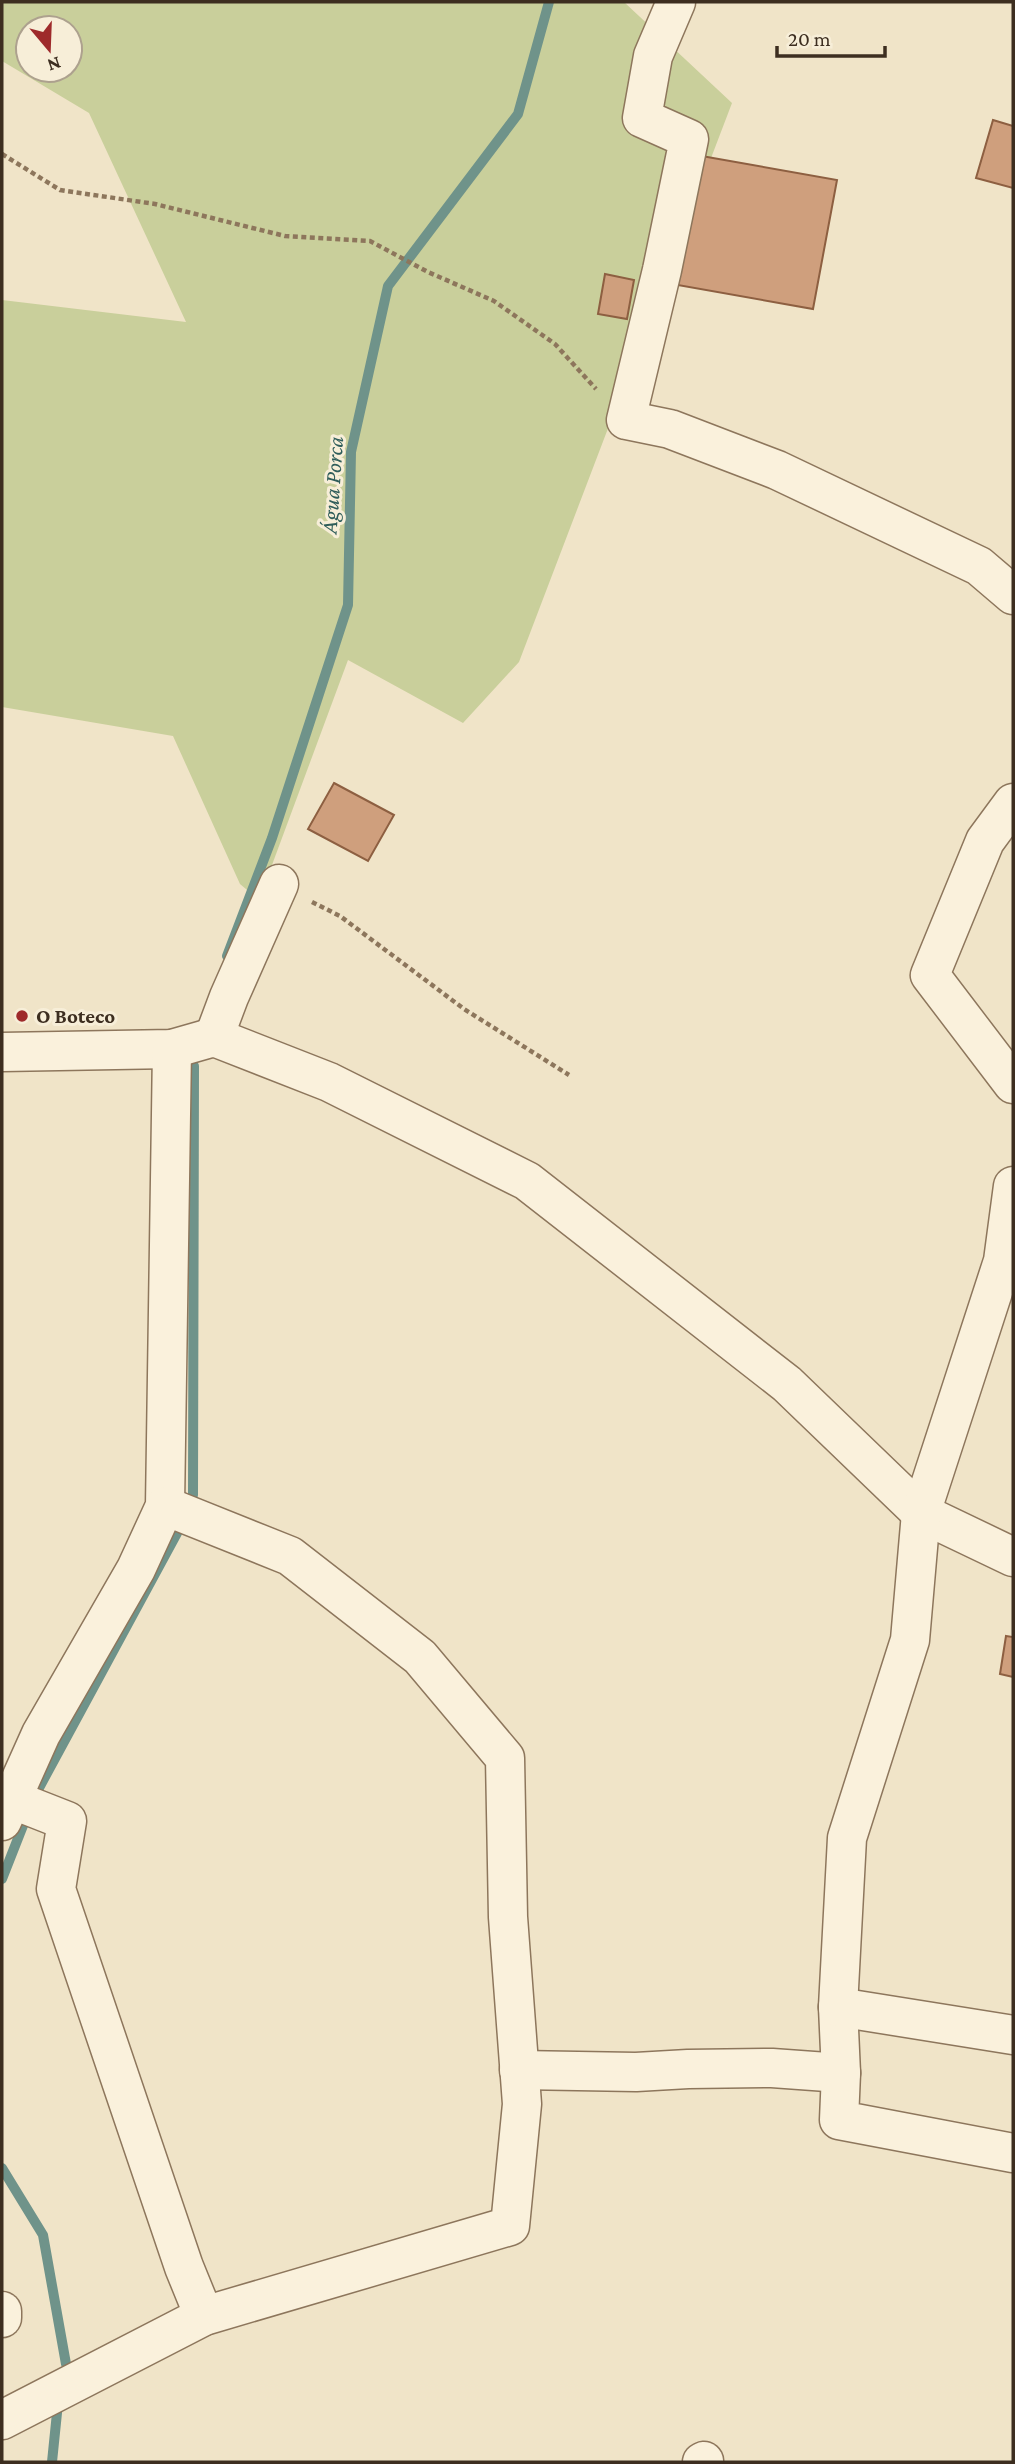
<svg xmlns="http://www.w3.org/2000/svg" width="1015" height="2464" viewBox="0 0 1015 2464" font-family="'Crimson Pro',serif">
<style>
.green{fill:#c9cf9b;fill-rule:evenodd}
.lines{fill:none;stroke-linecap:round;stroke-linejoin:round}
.stream{stroke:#6f938a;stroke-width:10}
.building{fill:#cf9f7d;stroke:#8d5f41;stroke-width:2}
.minor-casing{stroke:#8d765c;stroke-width:41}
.path{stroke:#8d765c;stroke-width:4.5;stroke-dasharray:5 3.5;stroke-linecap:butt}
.minor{stroke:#faf1dc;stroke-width:38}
.poi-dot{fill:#9e2a2b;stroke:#f7eed8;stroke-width:2.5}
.labels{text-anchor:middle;stroke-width:6;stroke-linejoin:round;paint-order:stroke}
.poi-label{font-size:21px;font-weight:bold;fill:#3d2e20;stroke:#f7eed8;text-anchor:start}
.water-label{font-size:23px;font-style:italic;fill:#2f5d5a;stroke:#f7eed8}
</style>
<rect width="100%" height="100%" fill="#f0e4c8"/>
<!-- green -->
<path class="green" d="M2 2H624L732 103 519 662 463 723 348 660 259 900 240 884 173 736 2 707V300L186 322 89 113 2 61ZM28 28H70V70H28Z"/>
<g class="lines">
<!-- stream -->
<g class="stream">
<polyline points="227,956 272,838 348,605 351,452 388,286 518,114 549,2"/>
<polyline points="193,1495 194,1066"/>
<polyline points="33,1799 177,1533"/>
<polyline points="2,1879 26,1818"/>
<polyline points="2,2168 43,2235 66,2364"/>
<polyline points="52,2462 58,2403"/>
</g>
</g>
<!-- building -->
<g class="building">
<polygon points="993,120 1013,126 1013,188 976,178"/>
<polygon points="696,155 837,180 813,309 672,284"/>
<polygon points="605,274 634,280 627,319 598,314"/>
<polygon points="334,783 394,815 368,861 308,829"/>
<polygon points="1006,1636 1013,1637 1013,1677 1000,1674"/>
</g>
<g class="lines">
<!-- minor casing -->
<g class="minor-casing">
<g id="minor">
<polyline points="676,2 653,56 642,118 689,139 662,270 626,420 670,429 777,470 979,566 1013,595"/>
<polyline points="1013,803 985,841 930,975 1013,1084"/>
<polyline points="214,1037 229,997 279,884"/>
<polyline points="2,1052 172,1049 214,1037 329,1082 527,1181 787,1384 921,1513 1013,1557"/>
<polyline points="1013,1186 1003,1261 921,1513 910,1640 847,1838 838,2007 841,2073 839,2120 1013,2153"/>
<polyline points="11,1799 67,1821 56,1889 184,2267 204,2316"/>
<polyline points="2,1821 41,1734 136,1569 165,1506 172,1049"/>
<polyline points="838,2007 1013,2035"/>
<polyline points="519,2070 636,2072 688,2069 772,2068 841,2073"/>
<polyline points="2,2311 2,2318"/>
<polyline points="2,2420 204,2316 510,2226 522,2104 508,1917 505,1758 420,1657 290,1556 165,1506"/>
<polyline points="702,2462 704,2461"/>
</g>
</g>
<!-- path -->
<g class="path">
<polyline points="2,154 60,190 155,204 285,236 370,241 428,272 494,301 555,344 596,389"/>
<polyline points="312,902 340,916 464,1009 569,1075"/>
</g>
<!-- minor -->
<use href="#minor" class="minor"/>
</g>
<!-- markers -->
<circle class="poi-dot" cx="22" cy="1016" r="7"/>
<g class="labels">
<!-- poi labels -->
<g class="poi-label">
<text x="36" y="1023">O Boteco</text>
</g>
<!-- water labels -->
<g class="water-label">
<text transform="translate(332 485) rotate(-86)" y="8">Água Porca</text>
</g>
</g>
<!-- border -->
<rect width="1015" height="2464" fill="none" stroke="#3d2e20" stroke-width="7"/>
<!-- north arrow -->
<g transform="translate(49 49) rotate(161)"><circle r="33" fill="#f7eed8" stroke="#ada18e" stroke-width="2"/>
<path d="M0-5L12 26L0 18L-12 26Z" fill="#9e2a2b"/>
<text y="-10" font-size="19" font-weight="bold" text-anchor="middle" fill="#3d2e20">N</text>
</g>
<!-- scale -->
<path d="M777 46v10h108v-10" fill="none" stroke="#3d2e20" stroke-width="3.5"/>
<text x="788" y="46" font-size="21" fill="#3d2e20" stroke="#f7eed8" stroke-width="5" paint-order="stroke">20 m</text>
</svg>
